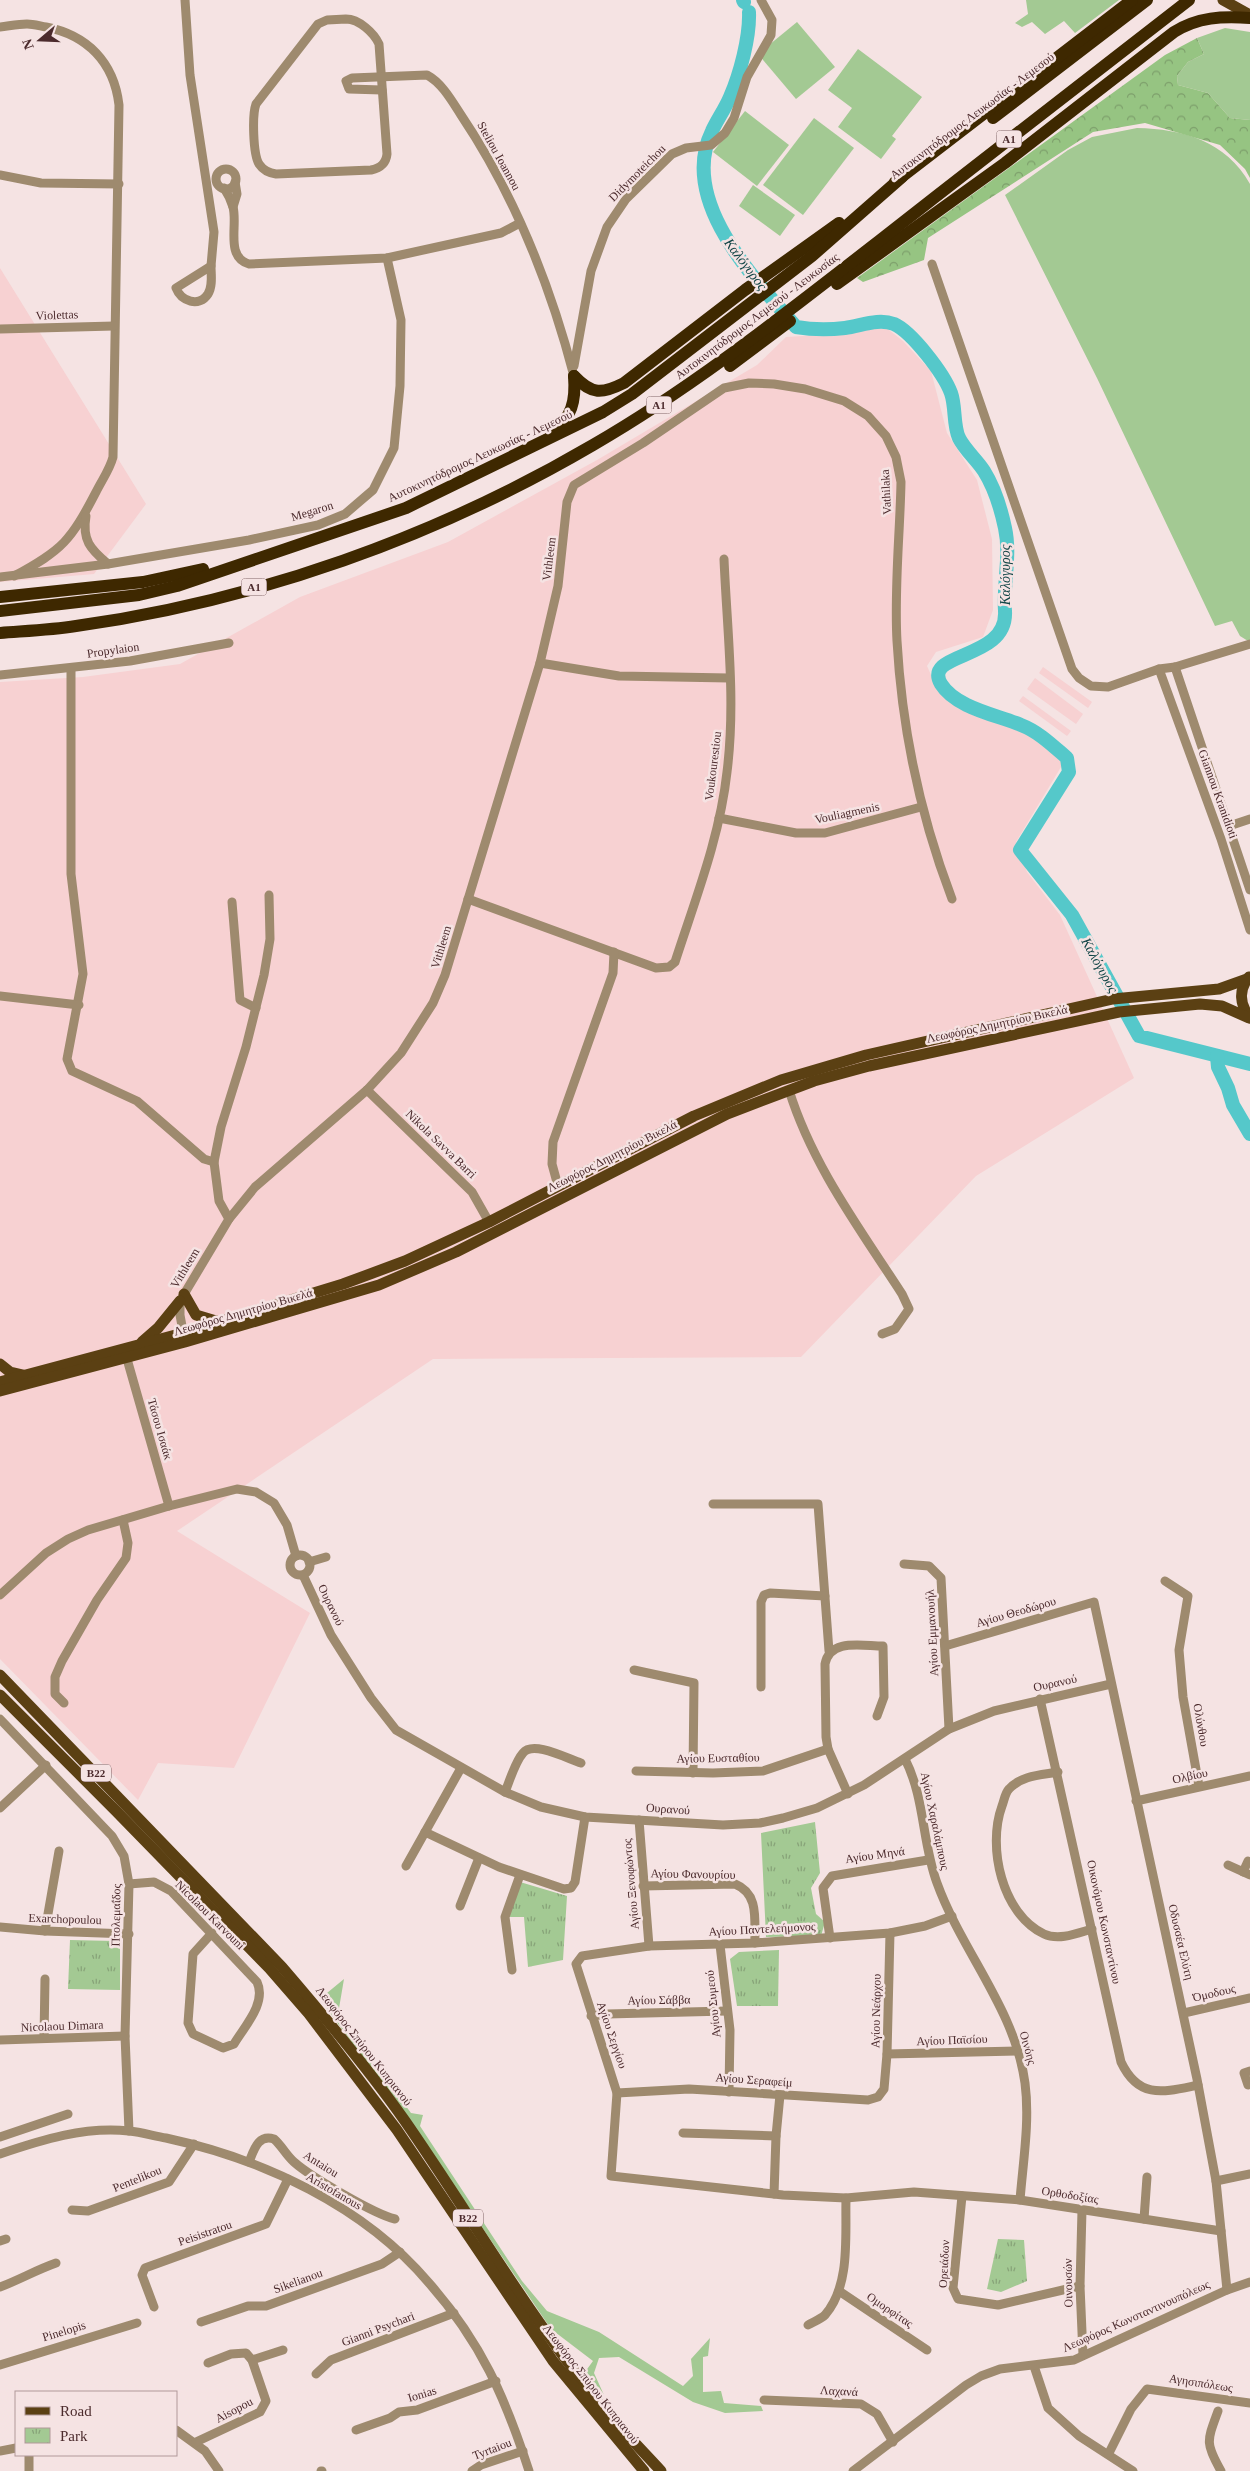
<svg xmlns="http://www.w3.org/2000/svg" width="1250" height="2471" viewBox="0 0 1250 2471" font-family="Georgia,serif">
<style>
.built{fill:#f7d1d2}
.green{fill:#a3c993}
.forest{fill:url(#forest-crowns)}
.park{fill:url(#park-tufts)}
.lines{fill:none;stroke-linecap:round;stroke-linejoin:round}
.river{stroke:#55c8ca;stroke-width:14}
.minor{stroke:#9e8a6e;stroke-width:9}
.major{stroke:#5b4013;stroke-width:11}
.highway{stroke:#3e2800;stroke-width:12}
.labels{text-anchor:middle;stroke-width:5;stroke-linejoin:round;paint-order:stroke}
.shield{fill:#f5e3e3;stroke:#7f6264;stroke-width:1}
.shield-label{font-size:11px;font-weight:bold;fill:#4c2b2d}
.street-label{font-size:12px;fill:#4c2b2d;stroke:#f5e3e3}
.water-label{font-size:14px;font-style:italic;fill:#114546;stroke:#f5e3e3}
</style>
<defs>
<pattern id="forest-crowns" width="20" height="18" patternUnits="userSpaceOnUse" patternTransform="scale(1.25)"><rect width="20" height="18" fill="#96c482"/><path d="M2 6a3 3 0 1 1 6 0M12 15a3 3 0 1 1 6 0" fill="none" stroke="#7d9f6b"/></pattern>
<pattern id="park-tufts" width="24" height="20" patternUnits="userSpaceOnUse" patternTransform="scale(1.25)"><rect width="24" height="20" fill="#a3c993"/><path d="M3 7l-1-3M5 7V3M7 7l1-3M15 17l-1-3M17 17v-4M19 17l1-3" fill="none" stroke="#87a378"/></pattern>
</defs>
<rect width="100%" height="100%" fill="#f5e3e3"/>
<!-- built -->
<g class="built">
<polygon points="0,268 146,504 94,574 0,582"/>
<polygon points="884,326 903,341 931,371 947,433 977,480 992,539 993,610 983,637 936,652 927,666 937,688 960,708 1024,731 1064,762 1016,842 1027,872 1060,915 1134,1078 976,1176 801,1357 433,1359 177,1531 310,1613 234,1768 158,1763 138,1800 0,1659 0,682 83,677 180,664 300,597 448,542 597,460 757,365 786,337 836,334"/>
<polygon points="1043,667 1092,702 1088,708 1039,673"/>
<polygon points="1035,678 1083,714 1076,724 1027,689"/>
<polygon points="1023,696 1071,731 1067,736 1019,701"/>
</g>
<!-- green -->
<g class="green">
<polygon points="1026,0 1119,0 1075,33 1064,21 1045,34 1032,22 1022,27 1015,23 1028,14"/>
<polygon points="797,22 835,67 796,99 758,54"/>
<polygon points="1225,28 1250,32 1250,120 1230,118 1208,93 1178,85 1177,76 1188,62 1204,54 1197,38"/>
<polygon points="858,49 922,97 892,136 896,139 881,159 838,127 852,108 828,90"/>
<polygon points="745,111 789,145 757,186 713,152"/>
<polygon points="814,118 854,148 803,215 763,185"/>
<path d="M1137 128C1183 129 1226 141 1250 184V640L1248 641 1240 636 1232 621 1215 626 1097 378 1005 195 1068 150 1092 137Z"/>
<polygon points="753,185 795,215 780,236 739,206"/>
<polygon points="344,1979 337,2020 373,2062 386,2068 394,2090 411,2113 423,2115 420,2126 522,2281 547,2311 599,2332 683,2386 693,2376 691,2359 710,2338 708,2356 703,2357 703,2392 721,2391 724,2403 761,2406 763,2411 725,2413 693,2402 619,2357 599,2358 594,2373 604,2395 585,2372 593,2361 551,2329 425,2143 325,2006 327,1993"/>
</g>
<!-- forest -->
<polygon class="forest" points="1197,38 1204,54 1188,62 1177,76 1178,85 1208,93 1230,118 1250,120 1250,178 1245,169 1220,145 1145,123 1093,132 928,238 924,260 863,282 857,278 1165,55"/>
<!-- park -->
<g class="park">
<polygon points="815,1822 820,1873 811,1888 816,1914 825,1922 821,1936 766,1937 761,1833"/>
<polygon points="520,1882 567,1896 563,1960 528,1967 524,1917 508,1917"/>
<polygon points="70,1940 115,1941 120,1945 120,1990 68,1989"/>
<polygon points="779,1950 778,2006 737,2006 730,1959 739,1952"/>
<polygon points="998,2239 1024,2240 1027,2281 1001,2292 987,2289"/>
</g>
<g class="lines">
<!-- river -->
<g class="river">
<polyline points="743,0 744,2"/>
<path d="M749 12C750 37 740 74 730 97 725 109 717 120 712 131 678 201 755 279 796 327 813 330 829 330 845 328 861 326 878 318 894 324 912 332 944 374 951 393 956 407 953 425 959 438 965 450 977 460 984 471 994 487 1001 509 1005 528 1011 555 1003 583 1005 611 1008 661 922 651 941 684 956 708 997 715 1021 725 1039 732 1052 745 1067 758L1069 772 1020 850 1072 915 1139 1036 1250 1064"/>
<polyline points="1217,1056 1218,1067 1228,1088 1233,1105 1250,1134"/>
</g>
<!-- minor -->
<g class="minor">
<polyline points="185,0 190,75 214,232 211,266"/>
<path d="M346 19C359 19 374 33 379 44L387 154C386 164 380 168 371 170L276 174C269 173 263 170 259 164 253 154 252 115 256 104L318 24 327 20Z"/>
<path d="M0 27C9 26 18 24 27 24 33 24 40 26 46 27 87 35 114 62 119 105L113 457C110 469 102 480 96 492 71 540 63 550 14 576"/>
<path d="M382 90 349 89 346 81 352 78 427 75C442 83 452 101 461 115 514 194 550 284 574 376"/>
<circle cx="226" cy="179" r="10"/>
<polyline points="0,175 41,183 119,184"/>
<path d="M224 188C228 194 231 200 233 207 238 225 225 257 249 264L387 258 501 233 520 223"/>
<polyline points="233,207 237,194 235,182"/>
<polyline points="932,264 1072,669 1079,678 1091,686 1108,687 1159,669 1175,667 1250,644"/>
<path d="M211 266C211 274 213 286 208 294 199 308 181 301 176 288Z"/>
<polyline points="0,329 114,326"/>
<polyline points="574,366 591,271 607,227 626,199 672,154 686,148 711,145 725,133 734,118 747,77 771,35 772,20 761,0"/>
<path d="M86 516C82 540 90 549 108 564"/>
<polyline points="0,577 108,564 249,540 318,525 345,514 373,490 394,448 400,386 401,320 387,258"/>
<polyline points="540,663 619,676 729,678"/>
<polyline points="1175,667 1250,890"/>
<polyline points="71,668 71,874 83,974 67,1059 72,1071 137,1101 204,1159 214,1162"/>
<polyline points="1159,669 1221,839 1250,930"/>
<polyline points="0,675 130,661 229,643"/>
<polyline points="719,818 796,833 825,833 921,807"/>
<polyline points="1229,826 1250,819"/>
<path d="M468 899 656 968 669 967 675 962C695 900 720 837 727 772 736 701 727 630 724 559"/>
<polyline points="232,902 240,1000 256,1008"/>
<polyline points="0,996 79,1005"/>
<polyline points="367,1090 472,1192 489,1222"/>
<path d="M789 1090C812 1165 860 1229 902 1294L909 1309 895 1329 882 1334"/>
<polyline points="558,1186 552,1164 553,1142 613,973 614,952"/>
<polyline points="229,1219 219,1201 214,1162 221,1127 246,1047 264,975 270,939 269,895"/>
<path d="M184 1337 180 1315V1301L229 1219 255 1187 367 1090 401 1053 433 1003 445 975 540 663 558 586 567 502 574 485 643 443 724 388 749 383 774 384 805 389 844 401 868 416 886 436 896 457 901 482C900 534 894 588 897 641 902 730 920 815 952 899"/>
<polyline points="125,1352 169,1506"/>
<polyline points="713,1504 818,1504 829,1651"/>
<circle cx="300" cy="1565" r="10"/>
<polyline points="309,1562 326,1557"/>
<polyline points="904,1564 929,1566 941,1578 949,1729"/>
<polyline points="303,1575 331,1635 371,1698 396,1730 505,1792 541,1807 585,1817 723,1825 760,1823 783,1818 817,1808 864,1785 949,1729 994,1711 1111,1684"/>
<polyline points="1165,1581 1188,1596 1179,1650 1183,1697 1199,1786"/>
<polyline points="0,1595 46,1553 68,1539 88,1530 169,1506 237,1489 256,1492 274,1503 287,1525 296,1556"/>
<polyline points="945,1646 1094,1602 1197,2079 1216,2181 1227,2290"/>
<polyline points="634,1670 694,1683 693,1773"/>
<polyline points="761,1687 761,1602 764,1595 770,1593 825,1596"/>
<path d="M1040 1699 1121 2062C1139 2100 1164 2092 1198 2085"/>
<polyline points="64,1703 55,1694 55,1677 62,1661 97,1600 126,1558 128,1543 123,1520"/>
<polyline points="0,1719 112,1836 124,1856 129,1884 125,2036 129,2131"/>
<path d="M905 1759C925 1798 922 1843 937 1883 962 1952 1015 2009 1025 2083 1030 2121 1023 2162 1020 2200"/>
<polyline points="636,1771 713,1773 763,1771 828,1749"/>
<path d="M1058 1772C1041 1775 1022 1775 1009 1789 1005 1793 1004 1801 1002 1806 987 1847 1002 1914 1044 1934 1059 1941 1078 1933 1092 1929"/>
<path d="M505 1792C510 1780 515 1762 523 1753 533 1740 568 1759 581 1763"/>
<path d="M848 1794 828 1749 826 1737 825 1664C830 1638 862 1646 883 1646L884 1697 877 1716"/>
<polyline points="1136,1801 1250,1776"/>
<polyline points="0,1808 46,1765"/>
<polyline points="639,1820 649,1946"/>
<polyline points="425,1832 499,1867 564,1889 571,1888 575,1882 585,1817"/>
<polyline points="1228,1865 1250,1875"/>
<polyline points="406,1866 461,1768"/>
<polyline points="1243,1872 1248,1861"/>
<path d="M129 1884 154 1882 171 1891 257 1982C267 2003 244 2027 234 2044L223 2048 193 2034 188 2023 193 1954 212 1933"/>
<path d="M643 1886 735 1884C760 1894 754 1921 755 1943"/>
<polyline points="460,1906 479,1858"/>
<polyline points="952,1916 925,1926 890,1933 755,1943 649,1946 582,1956 576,1964 617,2093 611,2176 783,2195 846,2198 914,2192 1020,2200 1221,2231"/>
<polyline points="0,1927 45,1931 129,1934"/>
<polyline points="45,1931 59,1851"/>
<polyline points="830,1938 823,1888 832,1876 928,1860"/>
<polyline points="720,1945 730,2030 729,2092"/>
<polyline points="512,1970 505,1917 520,1875"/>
<polyline points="1184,2013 1250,1998"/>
<polyline points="591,2016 607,2014 727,2011"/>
<polyline points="44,2038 45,1979"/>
<polyline points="0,2040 125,2036"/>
<polyline points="887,2054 1017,2051"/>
<polyline points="1248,2085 1244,2073 1250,2071"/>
<polyline points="617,2093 689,2089 868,2100 878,2097 884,2089 887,2054 890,1933"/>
<polyline points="683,2133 776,2136"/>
<polyline points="0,2137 68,2114"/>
<path d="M0 2154C41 2140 85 2126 129 2131 141 2132 154 2136 166 2138 263 2159 364 2206 429 2283 481 2342 505 2397 529 2471"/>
<path d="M249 2162C254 2150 258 2134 274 2139 282 2146 286 2155 294 2162 311 2177 374 2214 395 2219"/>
<polyline points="1216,2181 1250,2174"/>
<polyline points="774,2194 776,2136 780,2095"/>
<polyline points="962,2196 953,2288 958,2299 998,2305 1080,2286"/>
<polyline points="72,2210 88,2211 169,2182 194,2144"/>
<polyline points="1082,2210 1080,2286 1083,2355"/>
<polyline points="1144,2219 1147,2177"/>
<polyline points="0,2241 6,2239"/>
<path d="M0 2287C19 2280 36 2270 56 2263"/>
<polyline points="839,2291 927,2350"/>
<polyline points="154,2307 142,2275 145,2268 266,2224 288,2179"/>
<polyline points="201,2322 248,2306 266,2306 382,2264 400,2252"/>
<path d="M808 2325C813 2322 821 2319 825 2315 851 2285 845 2235 846 2198"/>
<polyline points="252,2360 283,2350"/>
<polyline points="0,2365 137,2323"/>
<polyline points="1034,2366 1048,2408 1079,2436 1133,2471"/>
<polyline points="316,2374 331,2360 454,2313"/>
<polyline points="764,2400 861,2404 877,2414 893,2442"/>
<path d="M1218 2411C1207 2441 1205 2443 1221 2471"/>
<polyline points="176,2430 205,2451 219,2471"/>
<polyline points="356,2430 390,2418 399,2412 417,2410 496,2381"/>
<polyline points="196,2442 260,2412 266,2401 252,2360 246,2353 231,2354 208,2363"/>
<polyline points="0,2451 16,2448"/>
<polyline points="1109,2453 1131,2409 1147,2389 1250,2403"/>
<polyline points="29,2455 29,2471"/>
<polyline points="321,2471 322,2471"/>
<polyline points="472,2471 481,2465 523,2451"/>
<polyline points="853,2471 966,2385 981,2376 1000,2369 1074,2360 1227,2290 1250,2282"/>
</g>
<!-- major -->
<g class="major">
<polyline points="1223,0 1250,15"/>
<path d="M1249 977C1238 990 1240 1005 1250 1018"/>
<polyline points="184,1294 196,1315 216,1321"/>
<polyline points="142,1342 158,1328 180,1301"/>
<polyline points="0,1364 10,1372 23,1375"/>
<polyline points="0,1382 183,1333 343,1284 405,1261 489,1222 694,1116 781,1080 866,1055 1113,999 1219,989 1247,979"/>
<polyline points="0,1391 185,1342 379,1285 456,1252 727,1114 814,1081 869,1066 1119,1012 1200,1004 1222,1006 1249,1018"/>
<path d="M0 1675 282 1967C325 2017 367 2067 405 2121 468 2212 524 2308 593 2395 614 2422 638 2446 661 2471"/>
<polyline points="0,1695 116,1811 269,1968 309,2014 397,2130 553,2361 644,2471"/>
</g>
<!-- highway -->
<g class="highway">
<polyline points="993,118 1147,0"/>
<polyline points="895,182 1132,0"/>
<path d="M837 284 1005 163 1174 32C1198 17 1222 16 1250 18"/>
<polyline points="730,366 790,321"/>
<path d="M574 376C592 395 602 394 624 383L745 290 839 223"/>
<path d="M552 434C572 417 576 401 574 376"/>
<polyline points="0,597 143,582 203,569"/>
<polyline points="0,611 139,595 177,586 406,508 603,412 632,394 812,256 902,177"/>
<path d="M0 633C25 631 51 630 76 626 256 601 436 537 593 445 695 386 786 313 879 241 982 160 1086 80 1189 0"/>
</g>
</g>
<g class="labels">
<!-- shield labels -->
<g class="shield">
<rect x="996.5" y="130.5" width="25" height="17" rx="4"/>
<rect x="646.5" y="396.5" width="25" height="17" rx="4"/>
<rect x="241.5" y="578.5" width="25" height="17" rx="4"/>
<rect x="81" y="1764.5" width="30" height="17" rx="4"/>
<rect x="453" y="2209.5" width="30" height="17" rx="4"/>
</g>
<g class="shield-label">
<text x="1009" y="143">A1</text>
<text x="659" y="409">A1</text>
<text x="254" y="591">A1</text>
<text x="96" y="1777">B22</text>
<text x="468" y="2222">B22</text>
</g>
<!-- street labels -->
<g class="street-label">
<text transform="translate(972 116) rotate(-37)" y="4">Αυτοκινητόδρομος Λευκωσίας - Λεμεσού</text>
<text transform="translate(499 156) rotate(61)" y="4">Steliou Ioannou</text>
<text transform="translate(637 173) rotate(-45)" y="4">Didymoteichou</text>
<text transform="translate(57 315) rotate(-2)" y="4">Violettas</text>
<text transform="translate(757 316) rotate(-37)" y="4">Αυτοκινητόδρομος Λεμεσού - Λευκωσίας</text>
<text transform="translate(480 456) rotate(-25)" y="4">Αυτοκινητόδρομος Λευκωσίας - Λεμεσού</text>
<text transform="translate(886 492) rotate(-93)" y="4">Vathilaka</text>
<text transform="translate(312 511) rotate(-17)" y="4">Megaron</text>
<text transform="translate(549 559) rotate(-83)" y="4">Vithleem</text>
<text transform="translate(113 650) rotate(-8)" y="4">Propylaion</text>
<text transform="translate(713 766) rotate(-83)" y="4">Voukourestiou</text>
<text transform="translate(1218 794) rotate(70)" y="4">Giannou Kranidioti</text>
<text transform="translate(847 813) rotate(-12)" y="4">Vouliagmenis</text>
<text transform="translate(441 947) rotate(-73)" y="4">Vithleem</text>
<text transform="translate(997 1024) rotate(-12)" y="4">Λεωφόρος Δημητρίου Βικελά</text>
<text transform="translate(441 1144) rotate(44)" y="4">Nikola Savva Barri</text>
<text transform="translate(612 1156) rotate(-27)" y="4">Λεωφόρος Δημητρίου Βικελά</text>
<text transform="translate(185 1268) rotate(-59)" y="4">Vithleem</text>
<text transform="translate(243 1312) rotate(-16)" y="4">Λεωφόρος Δημητρίου Βικελά</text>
<text transform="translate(160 1429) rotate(74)" y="4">Τάσου Ισαάκ</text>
<text transform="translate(331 1605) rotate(64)" y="4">Ουρανού</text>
<text transform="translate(1016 1612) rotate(-16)" y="4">Αγίου Θεοδώρου</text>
<text transform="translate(932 1633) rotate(-93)" y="4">Αγίου Εμμανουήλ</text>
<text transform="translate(1055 1683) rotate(-12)" y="4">Ουρανού</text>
<text transform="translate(1201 1725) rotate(80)" y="4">Ολύνθου</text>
<text transform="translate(718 1758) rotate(-1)" y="4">Αγίου Ευσταθίου</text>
<text transform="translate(1190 1776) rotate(-12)" y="4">Ολβίου</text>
<text transform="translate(668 1809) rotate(4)" y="4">Ουρανού</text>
<text transform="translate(935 1821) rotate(78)" y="4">Αγίου Χαραλάμπους</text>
<text transform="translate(875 1855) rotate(-8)" y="4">Αγίου Μηνά</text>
<text transform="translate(693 1874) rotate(1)" y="4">Αγίου Φανουρίου</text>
<text transform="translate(631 1884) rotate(-95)" y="4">Αγίου Ξενοφώντος</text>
<text transform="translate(116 1915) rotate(-89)" y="4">Πτολεμαΐδος</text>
<text transform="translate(210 1915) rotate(45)" y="4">Nicolaou Karvouni</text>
<text transform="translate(65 1919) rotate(2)" y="4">Exarchopoulou</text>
<text transform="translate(1104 1922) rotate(78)" y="4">Οικονόμου Κωνσταντίνου</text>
<text transform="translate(762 1929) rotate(-3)" y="4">Αγίου Παντελεήμονος</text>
<text transform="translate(1181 1942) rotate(77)" y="4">Οδυσσέα Ελύτη</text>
<text transform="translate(1214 1993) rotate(-13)" y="4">Όμοδους</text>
<text transform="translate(659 2000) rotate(-1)" y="4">Αγίου Σάββα</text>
<text transform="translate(713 2004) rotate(-96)" y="4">Αγίου Συμεού</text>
<text transform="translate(876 2011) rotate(-89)" y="4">Αγίου Νεάρχου</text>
<text transform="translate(62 2026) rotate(-2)" y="4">Nicolaou Dimara</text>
<text transform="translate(612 2035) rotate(71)" y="4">Αγίου Σεργίου</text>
<text transform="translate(952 2040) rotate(-2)" y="4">Αγίου Παϊσίου</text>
<text transform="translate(364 2046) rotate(52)" y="4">Λεωφόρος Σπύρου Κυπριανού</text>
<text transform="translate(1028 2048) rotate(74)" y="4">Οινόης</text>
<text transform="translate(754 2080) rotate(4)" y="4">Αγίου Σεραφείμ</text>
<text transform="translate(321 2164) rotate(32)" y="4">Antaiou</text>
<text transform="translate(137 2179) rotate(-22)" y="4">Pentelikou</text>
<text transform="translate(334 2191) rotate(30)" y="4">Aristofanous</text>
<text transform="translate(1070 2195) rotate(9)" y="4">Ορθοδοξίας</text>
<text transform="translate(205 2233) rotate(-19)" y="4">Peisistratou</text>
<text transform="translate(944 2264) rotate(-87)" y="4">Ορειάδων</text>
<text transform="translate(298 2281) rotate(-20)" y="4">Sikelianou</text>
<text transform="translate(1068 2283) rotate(-91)" y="4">Οινουσών</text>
<text transform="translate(890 2310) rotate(34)" y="4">Ομορφίτας</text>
<text transform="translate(1136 2316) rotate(-24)" y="4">Λεωφόρος Κωνσταντινουπόλεως</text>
<text transform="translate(378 2329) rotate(-21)" y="4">Gianni Psychari</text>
<text transform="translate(64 2331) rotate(-17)" y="4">Pinelopis</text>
<text transform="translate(1201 2383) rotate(9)" y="4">Αγησιπόλεως</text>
<text transform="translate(591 2384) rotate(52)" y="4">Λεωφόρος Σπύρου Κυπριανού</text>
<text transform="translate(839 2391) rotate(3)" y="4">Λαχανά</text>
<text transform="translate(422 2394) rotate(-17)" y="4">Ionias</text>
<text transform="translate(234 2410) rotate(-28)" y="4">Aisopou</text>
<text transform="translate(492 2449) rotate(-21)" y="4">Tyrtaiou</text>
</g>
<!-- water labels -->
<g class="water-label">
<text transform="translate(746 264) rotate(53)" y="5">Καλόγυρος</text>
<text transform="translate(1005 575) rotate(-90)" y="5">Καλόγυρος</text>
<text transform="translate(1100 965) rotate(61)" y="5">Καλόγυρος</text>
</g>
</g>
<!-- legend -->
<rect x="15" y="2391" width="162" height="65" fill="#f5e3e3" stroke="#b1999a"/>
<rect x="25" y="2407" width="25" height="8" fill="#5b4013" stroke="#b1999a"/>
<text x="60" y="2416" font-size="15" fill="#4c2b2d">Road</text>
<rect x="25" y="2428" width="25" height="15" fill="url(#park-tufts)" stroke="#b1999a"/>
<text x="60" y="2441" font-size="15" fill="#4c2b2d">Park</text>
<!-- north arrow -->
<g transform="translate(40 40) rotate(251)" stroke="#f5e3e3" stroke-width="4" paint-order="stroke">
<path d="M0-4L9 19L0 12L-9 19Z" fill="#4c2b2d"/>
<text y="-8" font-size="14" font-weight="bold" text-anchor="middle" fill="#4c2b2d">N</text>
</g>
</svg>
